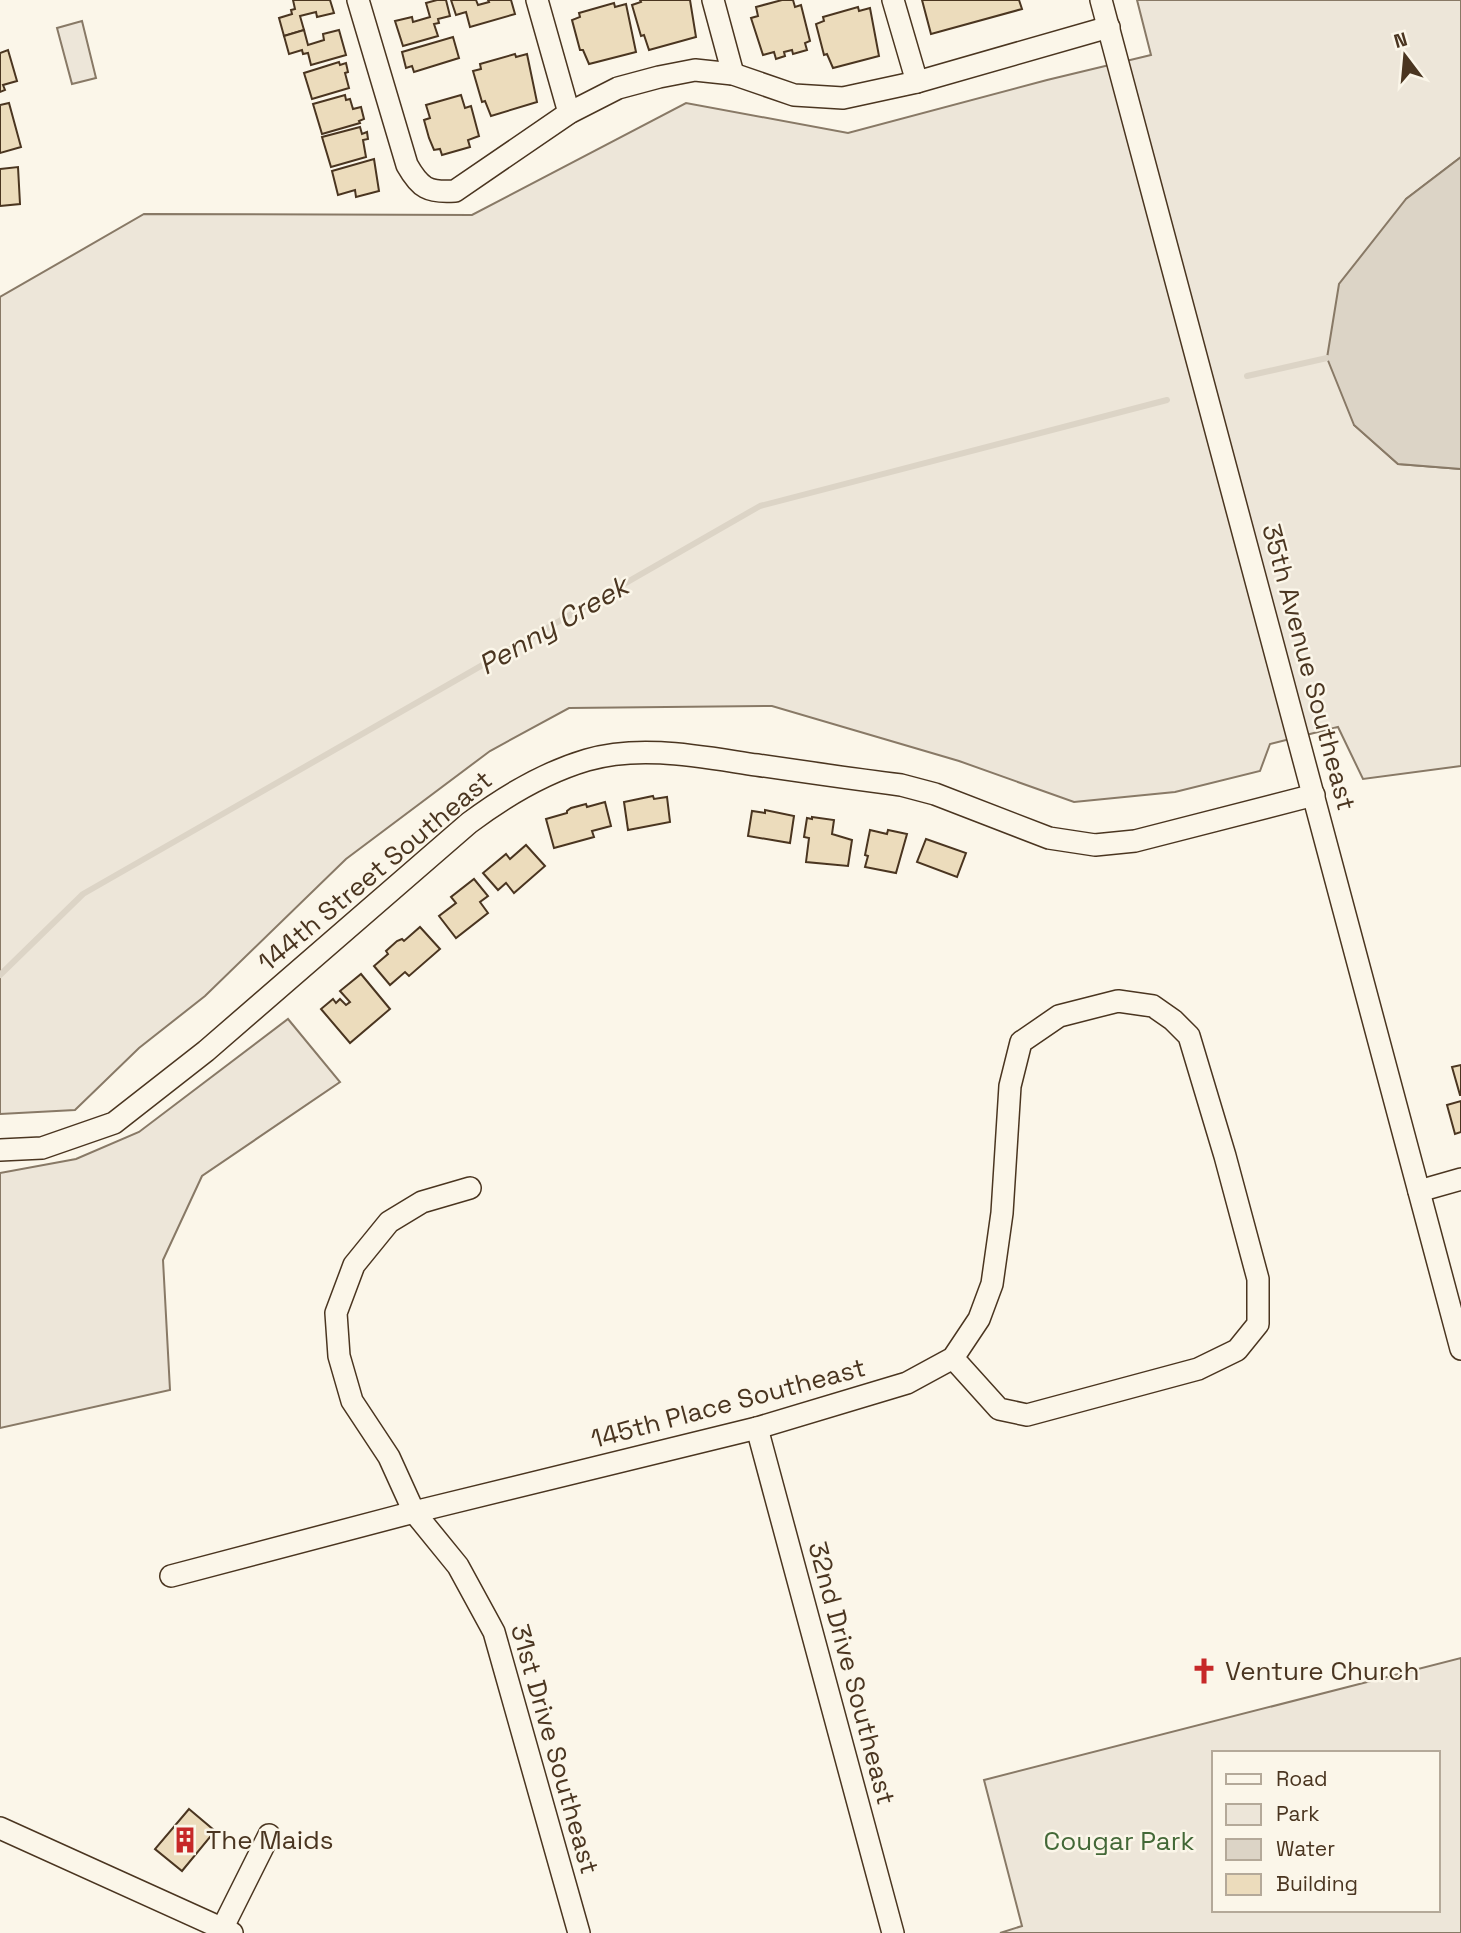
<svg xmlns="http://www.w3.org/2000/svg" width="1461" height="1933" viewBox="0 0 1461 1933" font-family="'Space Grotesk',sans-serif">
<style>
.green{fill:#ede6d9;stroke:#887966;stroke-width:2;fill-rule:evenodd}
.water{fill:#dcd4c6;stroke:#887966;stroke-width:2}
.lines{fill:none;stroke-linecap:round;stroke-linejoin:round}
.stream{stroke:#dcd4c6;stroke-width:6}
.building{fill:#ecdcbc;stroke:#4a3520;stroke-width:2}
.minor-casing{stroke:#4a3520;stroke-width:24}
.minor{stroke:#fbf6e9;stroke-width:21}
.labels{text-anchor:middle;stroke-width:5;stroke-linejoin:round;paint-order:stroke}
.street-label{font-size:26px;fill:#4a3520;stroke:#fbf6e9}
.poi-label{font-size:26px;fill:#4a3520;stroke:#fbf6e9;text-anchor:start}
.park-label{font-size:26px;fill:#436837;stroke:#fbf6e9}
.water-label{font-size:28px;font-style:italic;fill:#4a3520;stroke:#fbf6e9}
</style>
<rect width="100%" height="100%" fill="#fbf6e9"/>
<!-- green -->
<g class="green">
<polygon points="1137,0 1461,0 1461,157 1406,199 1354,425 1398,464 1461,469 1461,766 1363,779 1338,727 1270,744 1260,771 1175,792 1074,802 959,761 772,706 569,708 490,751 346,859 205,996 139,1048 75,1110 0,1114 0,297 144,214 472,215 686,103 848,133 1047,80 1151,55"/>
<polygon points="82,21 96,78 72,84 57,28"/>
<polygon points="288,1019 340,1082 202,1176 163,1260 170,1390 0,1428 0,1173 76,1159 139,1132"/>
<path d="M1461 1658V1933H1000L1022 1926 984 1780ZM1214 1753H1438V1910H1214Z"/>
</g>
<!-- water -->
<polygon class="water" points="1461,157 1461,469 1398,464 1354,425 1327,358 1339,284 1406,199"/>
<g class="lines">
<!-- stream -->
<g class="stream">
<polyline points="1247,376 1327,358"/>
<polyline points="0,975 83,894 760,506 1167,400"/>
</g>
</g>
<!-- building -->
<g class="building">
<polygon points="293,0 330,0 334,13 317,17 316,12 300,16 304,30 284,36 279,18 292,14 291,10 295,9"/>
<polygon points="437,0 446,0 450,16 438,19 439,23 434,24 438,36 403,46 395,21 412,17 413,22 430,17 426,3"/>
<polygon points="451,0 476,0 478,5 489,2 488,0 511,0 515,14 470,27 466,12 456,15"/>
<polygon points="640,0 690,0 696,37 649,50 644,35 641,36 632,5 641,2"/>
<polygon points="782,0 793,0 795,7 801,5 810,41 805,43 807,50 793,54 792,50 784,52 785,56 776,59 774,52 763,55 751,18 758,16 756,7"/>
<polygon points="922,0 1019,0 1022,9 931,34"/>
<polygon points="614,3 615,7 626,4 636,52 589,64 583,50 580,50 572,20 580,17 579,13"/>
<polygon points="858,7 859,11 870,8 879,56 833,68 827,54 824,55 816,24 824,21 823,17"/>
<polygon points="304,30 308,45 324,40 323,34 339,30 346,55 311,65 308,53 303,54 302,50 289,54 284,36"/>
<polygon points="453,37 459,58 414,72 412,66 406,68 402,52"/>
<polygon points="8,50 17,81 3,85 5,90 0,92 0,53"/>
<polygon points="515,54 516,57 527,54 537,102 491,116 485,101 482,102 473,71 481,69 480,64"/>
<polygon points="339,62 340,65 346,63 348,72 345,73 349,88 312,99 304,73"/>
<polygon points="345,95 346,100 350,99 353,109 361,107 364,119 359,121 360,123 322,134 313,104"/>
<polygon points="461,95 465,108 471,106 479,136 468,140 470,147 442,155 440,149 434,150 429,138 424,120 430,118 426,105"/>
<polygon points="9,103 21,147 0,153 0,105"/>
<polygon points="360,127 362,134 367,132 368,139 363,140 366,157 331,167 322,137"/>
<polygon points="374,159 379,191 356,197 355,190 338,195 332,171"/>
<polygon points="18,167 20,204 0,206 0,169"/>
<polygon points="653,796 654,799 667,797 670,822 628,830 624,802"/>
<polygon points="605,802 611,826 592,831 594,837 554,848 546,819 567,813 567,811 571,808 586,804 587,807"/>
<polygon points="765,810 794,816 790,843 748,836 752,811 765,813"/>
<polygon points="812,817 834,820 832,834 852,840 848,866 806,862 809,838 804,837 807,818 812,819"/>
<polygon points="870,830 887,834 888,830 907,834 896,873 865,867 868,856 865,855"/>
<polygon points="926,839 966,853 957,877 917,862"/>
<polygon points="526,845 545,866 514,893 506,883 498,890 483,873 506,854 510,859"/>
<polygon points="474,879 488,896 480,902 488,913 456,938 439,916 456,903 451,897"/>
<polygon points="420,927 440,949 409,976 405,972 390,985 374,966 388,954 386,951 397,941 402,939 404,941"/>
<polygon points="361,974 390,1009 350,1043 321,1009 333,999 336,1003 340,999 346,1005 350,1002 340,991"/>
<polygon points="1461,1065 1461,1095 1460,1095 1452,1067"/>
<polygon points="1461,1101 1461,1132 1455,1134 1447,1105"/>
<polygon points="189,1809 215,1831 182,1871 155,1849"/>
</g>
<g class="lines">
<!-- minor casing -->
<g class="minor-casing">
<g id="minor">
<path d="M358 0 407 165C420 188 428 193 455 191L569 113 618 88 659 77 695 70 733 74 794 95 843 98 917 82 1109 27"/>
<polyline points="537,0 569,113"/>
<polyline points="713,0 733,74"/>
<polyline points="893,0 917,82"/>
<polyline points="1101,0 1461,1349"/>
<path d="M0 1150 42 1148 114 1123 206 1051 469 823C505 796 543 773 587 760 641 744 702 757 757 765 805 772 853 779 901 785L935 794 1049 838 1095 845 1135 841 1314 795"/>
<polyline points="470,1188 422,1202 389,1222 354,1265 336,1313 339,1356 352,1401 389,1457 414,1512 458,1566 494,1632 579,1933"/>
<polyline points="1419,1191 1461,1179"/>
<polyline points="757,1428 893,1933"/>
<polyline points="171,1576 414,1512 757,1428 907,1383 953,1358 999,1409 1027,1415 1198,1369 1237,1350 1258,1324 1258,1279 1225,1156 1189,1036 1173,1020 1153,1006 1118,1001 1059,1016 1021,1042 1010,1086 1002,1213 992,1284 979,1319 953,1358"/>
<polyline points="0,1828 232,1933"/>
<polyline points="223,1927 269,1835"/>
</g>
</g>
<!-- minor -->
<use href="#minor" class="minor"/>
</g>
<!-- icons -->
<defs>
<g id="church-bare" transform="scale(2.1)"><path d="M-1.2-6h2.4v3.5h3.3v2.4h-3.3V6h-2.4V-.1h-3.3v-2.4h3.3Z" fill="#c62828" stroke="#fbf6e9" stroke-width="2.5" paint-order="stroke"/></g>
<g id="building-bare" transform="scale(2.1)"><path d="M-4-6H4V6H1V3H-1V6H-4ZM-2.5-4.3h1.7v1.8h-1.7ZM.8-4.3h1.7v1.8H.8ZM-2.5-1h1.7V.8h-1.7ZM.8-1h1.7V.8H.8Z" fill="#c62828" stroke="#fbf6e9" stroke-width="2.5" paint-order="stroke"/></g>
</defs>
<g fill-rule="evenodd">
<use href="#church-bare" x="1204" y="1671"/>
<use href="#building-bare" x="185" y="1840"/>
</g>
<g class="labels">
<!-- street labels -->
<g class="street-label">
<text transform="translate(1309 667) rotate(75)" y="9">35th Avenue Southeast</text>
<text transform="translate(375 871) rotate(-40)" y="9">144th Street Southeast</text>
<text transform="translate(728 1403) rotate(-15)" y="9">145th Place Southeast</text>
<text transform="translate(852 1673) rotate(75)" y="9">32nd Drive Southeast</text>
<text transform="translate(555 1749) rotate(74)" y="9">31st Drive Southeast</text>
</g>
<!-- poi labels -->
<g class="poi-label">
<text x="1225" y="1680">Venture Church</text>
<text x="206" y="1849">The Maids</text>
</g>
<!-- park labels -->
<g class="park-label">
<text x="1119" y="1850">Cougar Park</text>
</g>
<!-- water labels -->
<g class="water-label">
<text transform="translate(553 625) rotate(-30)" y="10">Penny Creek</text>
</g>
</g>
<!-- legend -->
<rect x="1212" y="1751" width="228" height="161" fill="#fbf6e9" stroke="#b4a999" stroke-width="2"/>
<rect x="1226" y="1774" width="35" height="10" fill="#fbf6e9" stroke="#b4a999" stroke-width="2"/>
<text x="1276" y="1786" font-size="21" fill="#4a3520">Road</text>
<rect x="1226" y="1804" width="35" height="21" fill="#ede6d9" stroke="#b4a999" stroke-width="2"/>
<text x="1276" y="1821" font-size="21" fill="#4a3520">Park</text>
<rect x="1226" y="1839" width="35" height="21" fill="#dcd4c6" stroke="#b4a999" stroke-width="2"/>
<text x="1276" y="1856" font-size="21" fill="#4a3520">Water</text>
<rect x="1226" y="1874" width="35" height="21" fill="#ecdcbc" stroke="#b4a999" stroke-width="2"/>
<text x="1276" y="1891" font-size="21" fill="#4a3520">Building</text>
<!-- north arrow -->
<g transform="translate(1405 56) rotate(344)" stroke="#fbf6e9" stroke-width="5" paint-order="stroke">
<path d="M0-5L12 26L0 18L-12 26Z" fill="#4a3520"/>
<text y="-10" font-size="19" font-weight="bold" text-anchor="middle" fill="#4a3520">N</text>
</g>
</svg>
